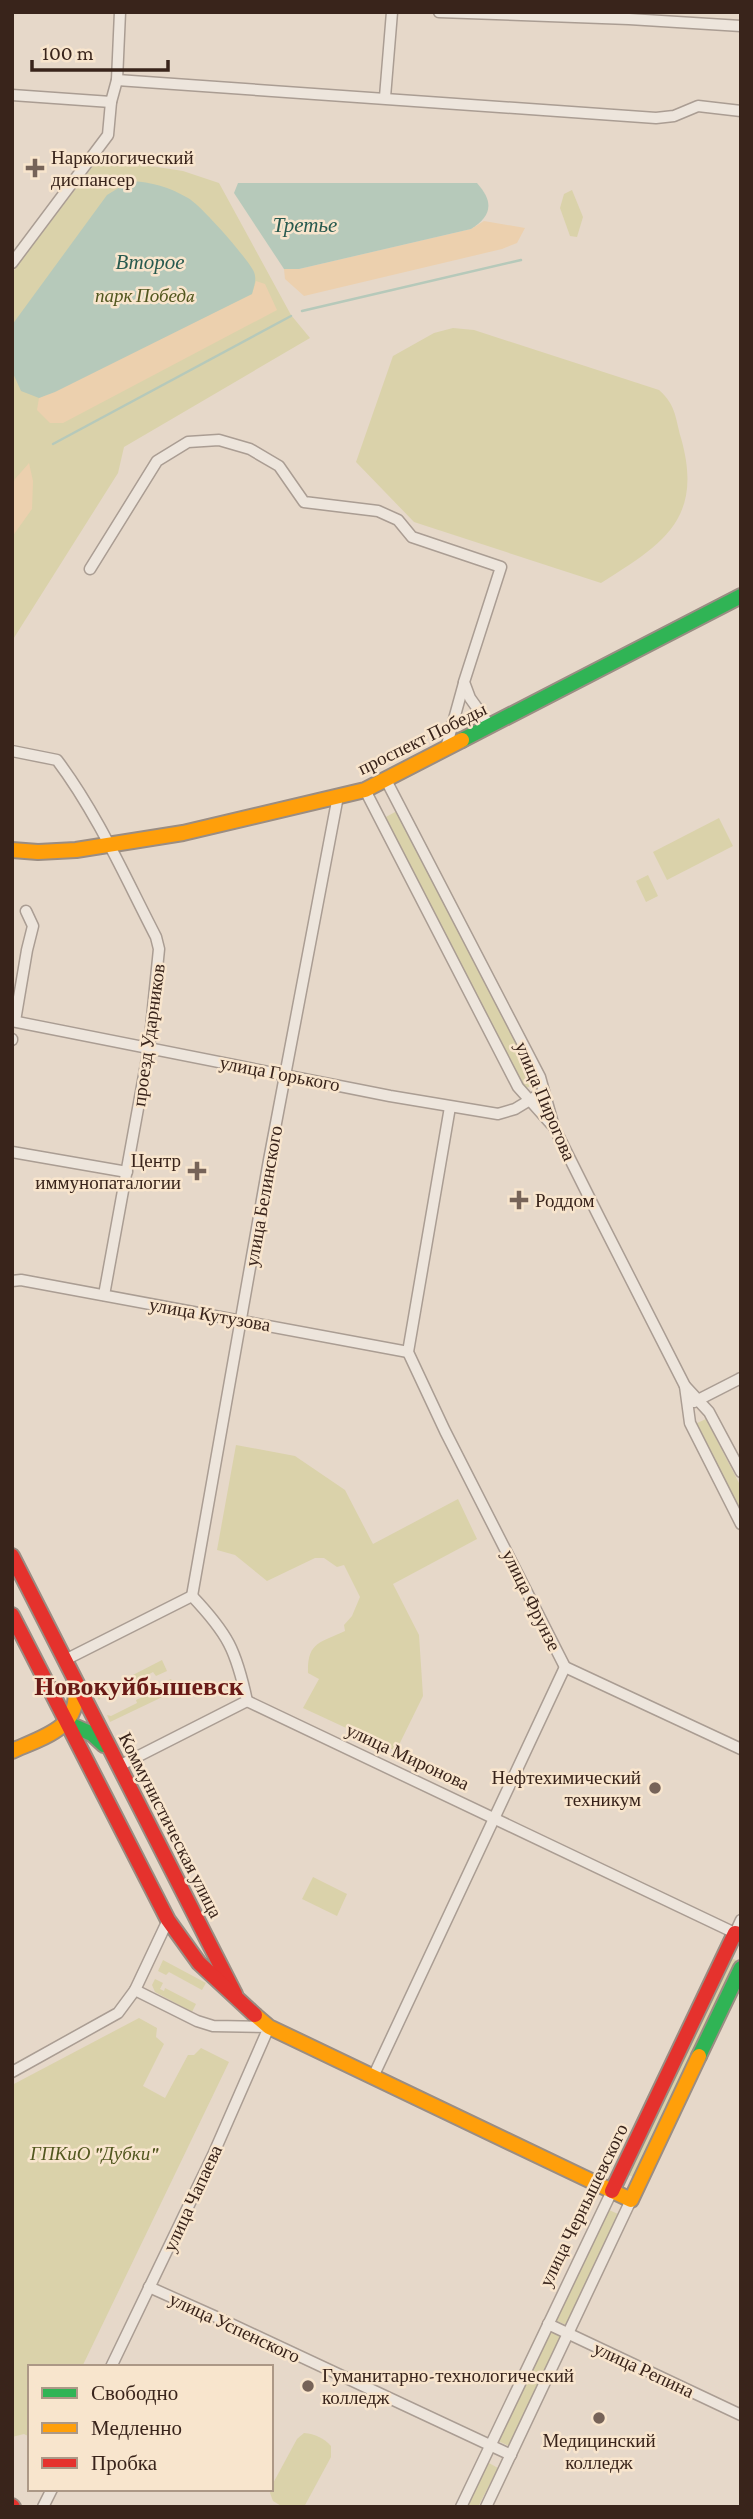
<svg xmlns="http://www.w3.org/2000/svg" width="753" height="2519" viewBox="0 0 753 2519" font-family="'Crimson Pro',serif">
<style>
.green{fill:#dad2aa}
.sand{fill:#ecd0ae}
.water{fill:#b6c9ba}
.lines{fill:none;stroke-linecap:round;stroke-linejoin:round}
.stream{stroke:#b6c9ba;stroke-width:2.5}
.street-casing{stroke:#aa9d93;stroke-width:13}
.fast-casing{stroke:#9a8d83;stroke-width:18}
.slow-casing{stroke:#9a8d83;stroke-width:18}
.jam-casing{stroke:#9a8d83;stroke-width:18}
.street{stroke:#ede5dc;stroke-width:10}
.fast{stroke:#30b455;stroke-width:14}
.slow{stroke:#ff9f0a;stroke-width:14}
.jam{stroke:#e5322d;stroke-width:14}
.poi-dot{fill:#766358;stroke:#f8e5cd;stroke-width:2.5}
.labels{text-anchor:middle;stroke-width:5;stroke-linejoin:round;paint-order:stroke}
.poi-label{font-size:19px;fill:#39241b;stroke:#f8e5cd;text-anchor:start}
.park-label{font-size:19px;font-style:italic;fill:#52571f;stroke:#f8e5cd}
.street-label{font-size:19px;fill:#39241b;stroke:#f8e5cd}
.water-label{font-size:21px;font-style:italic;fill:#285a4f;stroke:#f8e5cd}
.district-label{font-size:26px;font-weight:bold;fill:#691a16;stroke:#f8e5cd}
</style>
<rect width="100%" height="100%" fill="#e6d8c9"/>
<!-- green -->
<g class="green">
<polygon points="99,158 183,171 219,183 291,315 310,338 124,447 118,473 12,641 12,273"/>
<polygon points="572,190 583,217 577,237 570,236 560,208 564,194"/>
<path d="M453 328 474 330 659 390C676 405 675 417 681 438 704 519 663 544 601 583L414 522 356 462 393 356 434 333Z"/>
<polygon points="397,811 539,1081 525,1089 384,818"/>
<polygon points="719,818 733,846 667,880 653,852"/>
<polygon points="648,875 658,896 646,902 636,881"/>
<polygon points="706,1419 741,1487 741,1513 695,1424"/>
<path d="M236 1445 295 1456 345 1490 373 1544 458 1499 477 1539 393 1584 419 1635 423 1696 396 1751 303 1708 319 1679 308 1673C307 1642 320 1643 345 1631L344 1625 352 1616 360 1597 344 1565 337 1567 324 1558H315L267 1581 235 1555 217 1550Z"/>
<polygon points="162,1660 167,1671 156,1676 153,1672 129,1685 127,1683 101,1697 99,1700 96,1694"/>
<polygon points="171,1679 177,1690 110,1722 107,1715 111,1716 137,1703 136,1700 161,1688 160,1684"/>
<polygon points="313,1877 347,1894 337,1916 302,1899"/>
<polygon points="727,1956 738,1961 635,2178 624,2173"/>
<polygon points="163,1960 206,1983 202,1990 169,1972 166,1975 158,1971"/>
<polygon points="155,1979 163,1983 160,1989 164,1991 165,1988 196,2004 192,2012 155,1992 152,1985"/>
<polygon points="139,2018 157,2028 156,2037 164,2044 143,2086 165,2098 188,2055 194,2055 201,2048 229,2062 82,2367 30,2367 30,2437 24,2434 12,2437 12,2085"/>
<polygon points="607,2209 618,2214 566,2325 555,2320"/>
<polygon points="551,2330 562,2335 509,2446 498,2441"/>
<path d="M304 2433C315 2434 324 2438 331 2446V2457L304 2507H283L273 2501 270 2493 271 2487 297 2439Z"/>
<polygon points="487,2462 498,2468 478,2507 465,2507"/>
</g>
<!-- sand -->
<g class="sand">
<polygon points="484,221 525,228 517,243 502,249 304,296 285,279 284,269 299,269 471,229"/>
<polygon points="256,281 265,284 277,310 63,423 50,423 37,410 39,398 252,294"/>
<polygon points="29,463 33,481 32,509 12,537 12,486 15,479"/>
</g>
<!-- water -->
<g class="water">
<path d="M130 181C152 182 169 187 188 198 201 205 249 260 254 272 257 280 254 286 252 294L55 392 39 398 21 391 12 371V325L107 195Z"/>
<path d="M238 183H477C494 202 492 216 471 229L299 269H284L234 193Z"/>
</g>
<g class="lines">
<!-- stream -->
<g class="stream">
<polyline points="302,311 521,260"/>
<polyline points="53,444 291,316"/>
</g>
<!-- street casing -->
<g class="street-casing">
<g id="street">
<polyline points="439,12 629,19 741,26"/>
<polyline points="117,80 656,118 674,116 698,106 741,111"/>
<polyline points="12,95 111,102"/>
<polyline points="385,97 392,12"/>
<polyline points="12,263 108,135 111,102 117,80 120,12"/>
<polyline points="90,569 157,461 188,442 219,440 250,449 279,466 304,502 378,511 398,520 412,537 501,567 464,682 470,698 490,726"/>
<polyline points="446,748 464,683"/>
<path d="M12 751 57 760C97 813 125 877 156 937L159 949 149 1048 104 1295"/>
<polyline points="386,780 540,1077 554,1127 598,1215 685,1386 709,1412 741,1472"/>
<polyline points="365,790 518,1087 551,1124"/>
<polyline points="12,1021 390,1096 498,1114 515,1109 543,1092"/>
<polyline points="15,1021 27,950 33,926 26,911"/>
<polyline points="12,1040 12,1039"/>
<polyline points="450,1107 408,1352 445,1431 565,1667"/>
<polyline points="12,1152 127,1172"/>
<polyline points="12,1281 21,1280 408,1352"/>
<polyline points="685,1386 690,1423 741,1524"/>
<polyline points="694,1402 741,1378"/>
<polyline points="192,1596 269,1160 338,796"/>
<path d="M65 1660 192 1596C228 1634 236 1650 247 1701L119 1766"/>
<polyline points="565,1667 741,1749"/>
<polyline points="247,1701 735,1933 741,1920"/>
<polyline points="12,2072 118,2013 135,1990 168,1920"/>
<polyline points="373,2077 565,1667"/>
<polyline points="149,2287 214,2316 511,2455"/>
<polyline points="548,2324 741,2415"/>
<polyline points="111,2367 213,2155 269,2027 213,2026 197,2021 135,1990"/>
<polyline points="43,2507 52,2489"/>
<polyline points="461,2507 612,2191"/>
<polyline points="486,2507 631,2200"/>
</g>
</g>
<!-- fast casing -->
<g class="fast-casing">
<g id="fast">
<polyline points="462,740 741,596"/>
<polyline points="67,1723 92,1734 104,1745"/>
<polyline points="699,2056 741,1968"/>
</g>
</g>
<!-- slow casing -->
<g class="slow-casing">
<g id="slow">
<polyline points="12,850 38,852 76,850 183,833 365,790 462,740"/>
<path d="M12 1751C41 1738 81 1728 75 1689"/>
<polyline points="255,2015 269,2027 631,2200 699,2056"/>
</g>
</g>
<!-- jam casing -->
<g class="jam-casing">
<g id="jam">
<polyline points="12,1556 235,1994"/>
<polyline points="12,1615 168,1920 199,1963 255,2015"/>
<polyline points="612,2191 735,1933 741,1935"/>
<polyline points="12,2506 13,2507"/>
</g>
</g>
<!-- street -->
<use href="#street" class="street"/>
<!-- fast -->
<use href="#fast" class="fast"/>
<!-- slow -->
<use href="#slow" class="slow"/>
<!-- jam -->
<use href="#jam" class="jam"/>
</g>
<!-- markers -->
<g class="poi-dot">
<path d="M31.5 157.5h7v7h7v7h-7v7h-7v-7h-7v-7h7z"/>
<path d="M193.5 1160.5h7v7h7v7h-7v7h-7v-7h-7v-7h7z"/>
<path d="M515.5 1189.5h7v7h7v7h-7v7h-7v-7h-7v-7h7z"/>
<circle cx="655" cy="1788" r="7"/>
<circle cx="308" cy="2386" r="7"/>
<circle cx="599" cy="2418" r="7"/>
</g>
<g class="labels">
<!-- poi labels -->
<g class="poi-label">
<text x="51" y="164">Наркологический<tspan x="51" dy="22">диспансер</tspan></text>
<text x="181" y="1167" text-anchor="end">Центр<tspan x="181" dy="22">иммунопаталогии</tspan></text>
<text x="535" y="1207">Роддом</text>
<text x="641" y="1784" text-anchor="end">Нефтехимический<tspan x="641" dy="22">техникум</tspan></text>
<text x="322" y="2382">Гуманитарно-технологический<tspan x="322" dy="22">колледж</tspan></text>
<text x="599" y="2447" text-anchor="middle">Медицинский<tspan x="599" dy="22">колледж</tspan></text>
</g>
<!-- park labels -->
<g class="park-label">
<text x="145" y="302">парк Победa</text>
<text x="94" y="2160">ГПКиО "Дубки"</text>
</g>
<!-- street labels -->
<g class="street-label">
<text transform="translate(422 738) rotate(-26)" y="7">проспект Победы</text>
<text transform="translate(148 1035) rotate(-82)" y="7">проезд Ударников</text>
<text transform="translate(280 1073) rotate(11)" y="7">улица Горького</text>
<text transform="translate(546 1101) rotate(67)" y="7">улица Пирогова</text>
<text transform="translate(263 1196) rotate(-80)" y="7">улица Белинского</text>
<text transform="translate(210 1314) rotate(10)" y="7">улица Кутузова</text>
<text transform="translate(532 1600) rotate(64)" y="7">улица Фрунзе</text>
<text transform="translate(408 1756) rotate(25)" y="7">улица Миронова</text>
<text transform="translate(171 1825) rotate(63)" y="7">Коммунистическая улица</text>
<text transform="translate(192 2198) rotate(-65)" y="7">улица Чапаева</text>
<text transform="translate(583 2205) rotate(-64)" y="7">улица Чернышевского</text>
<text transform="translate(235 2327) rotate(25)" y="7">улица Успенского</text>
<text transform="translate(644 2369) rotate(25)" y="7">улица Репина</text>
</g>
<!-- water labels -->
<g class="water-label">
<text x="305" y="232">Третье</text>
<text x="150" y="269">Второе</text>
</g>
<!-- district labels -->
<g class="district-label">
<text x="139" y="1695">Новокуйбышевск</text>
</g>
</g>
<!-- border -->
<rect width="753" height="2519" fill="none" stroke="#39241b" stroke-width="28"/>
<!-- legend -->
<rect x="28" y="2365" width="245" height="126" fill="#f8e5cd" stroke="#ac9886" stroke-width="2"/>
<rect x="42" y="2388" width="35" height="10" fill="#30b455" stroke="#ac9886" stroke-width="2"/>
<text x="91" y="2400" font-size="21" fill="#39241b">Свободно</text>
<rect x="42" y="2423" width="35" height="10" fill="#ff9f0a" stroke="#ac9886" stroke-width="2"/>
<text x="91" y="2435" font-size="21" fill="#39241b">Медленно</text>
<rect x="42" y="2458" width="35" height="10" fill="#e5322d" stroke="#ac9886" stroke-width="2"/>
<text x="91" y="2470" font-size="21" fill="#39241b">Пробка</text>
<!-- scale -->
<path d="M32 60v10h136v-10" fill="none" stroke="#39241b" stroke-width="3.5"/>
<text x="42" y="60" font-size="21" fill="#39241b" stroke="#f8e5cd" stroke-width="5" paint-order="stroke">100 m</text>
</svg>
